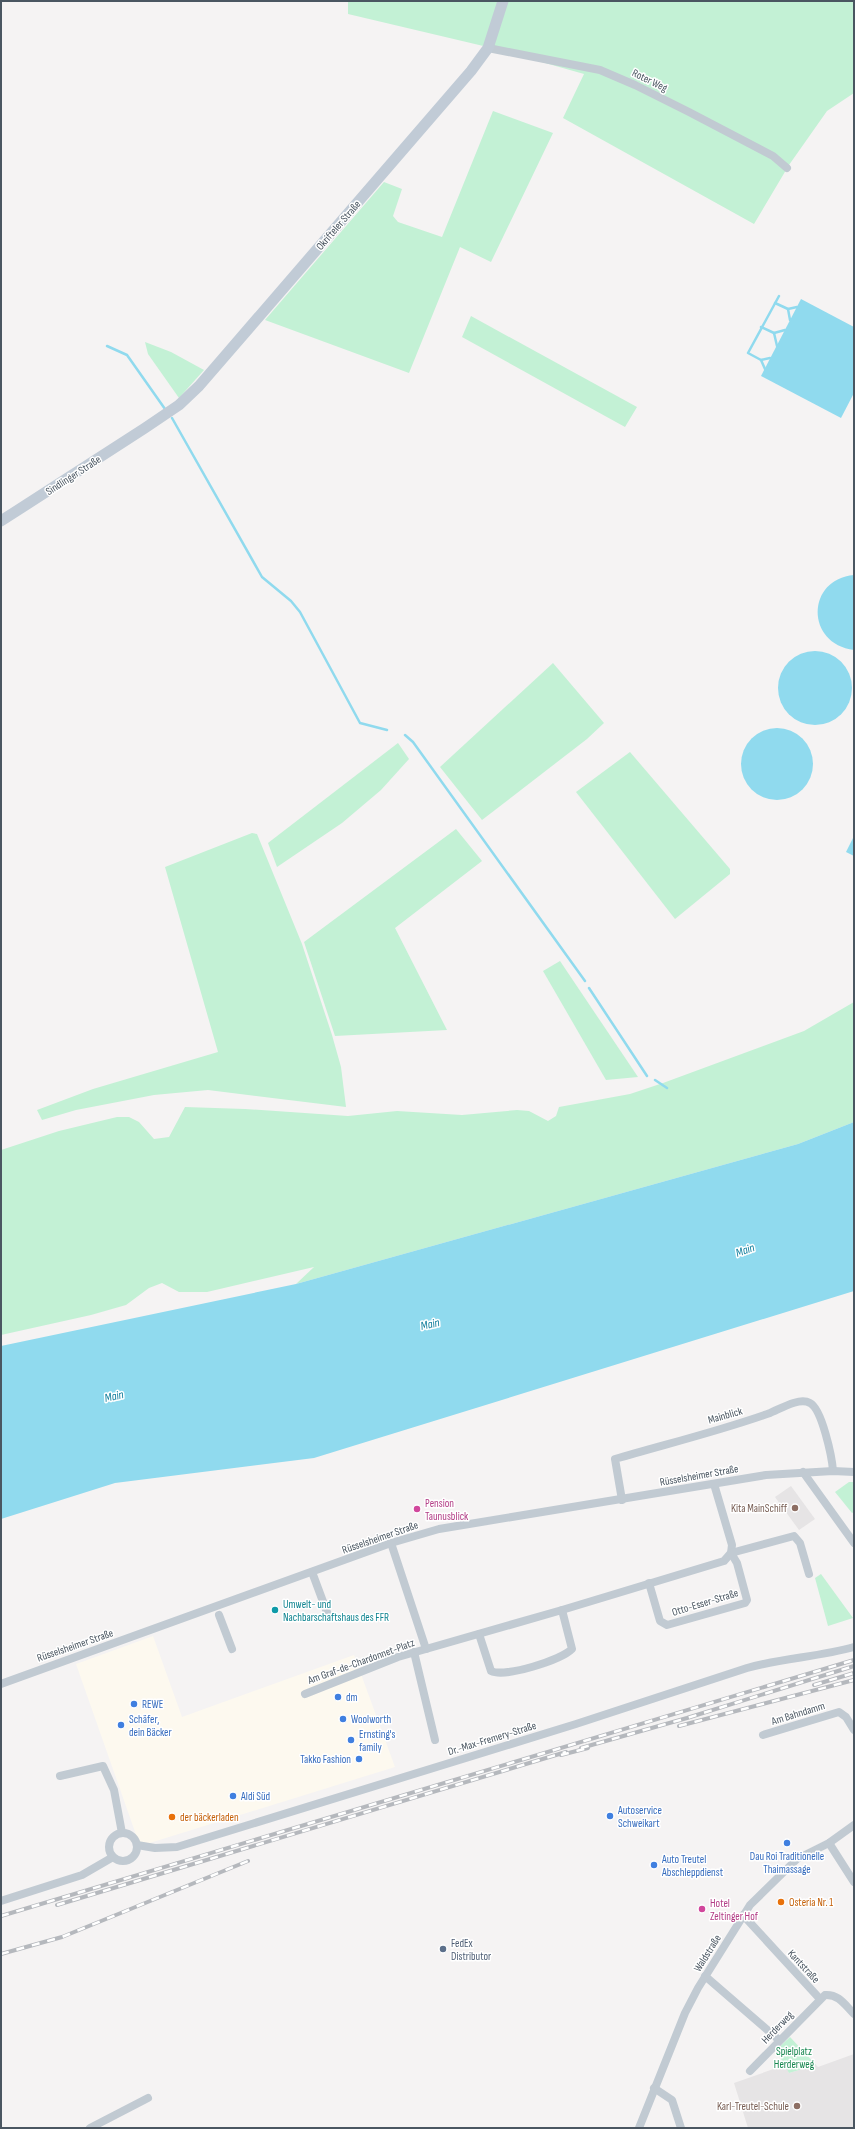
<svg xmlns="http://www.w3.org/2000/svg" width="855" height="2129" viewBox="0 0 855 2129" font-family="'Sofia Sans Condensed',sans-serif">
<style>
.commercial{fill:#fdf9ef}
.education{fill:#e6e4e5}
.green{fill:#c3f1d5}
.water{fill:#90daee}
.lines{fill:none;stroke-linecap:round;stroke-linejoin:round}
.stream{stroke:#90daee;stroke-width:2.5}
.street{stroke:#c1cad2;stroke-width:8}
.secondary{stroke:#c1cbd6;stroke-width:11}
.rail-casing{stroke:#b5b8bd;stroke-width:4}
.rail{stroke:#fff;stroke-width:2.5;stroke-dasharray:8;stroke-linecap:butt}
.education-dot{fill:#8d6e63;stroke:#fff;stroke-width:1.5}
.hotel-dot{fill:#d1479c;stroke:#fff;stroke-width:1.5}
.culture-dot{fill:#0f9aa8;stroke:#fff;stroke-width:1.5}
.shop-dot{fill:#3f7fe0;stroke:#fff;stroke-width:1.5}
.food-dot{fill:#e8710a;stroke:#fff;stroke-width:1.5}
.service-dot{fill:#5c6f8a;stroke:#fff;stroke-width:1.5}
.labels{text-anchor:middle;stroke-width:3;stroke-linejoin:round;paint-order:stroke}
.street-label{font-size:11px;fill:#4a5661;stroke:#fff}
.hotel-label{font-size:11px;fill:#b23c85;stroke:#fff;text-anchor:start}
.education-label{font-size:11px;fill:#785e54;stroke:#fff;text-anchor:end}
.culture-label{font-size:11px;fill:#0d838f;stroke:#fff;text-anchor:start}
.shop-label{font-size:11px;fill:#366cbe;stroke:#fff;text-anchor:start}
.food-label{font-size:11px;fill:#c56008;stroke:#fff;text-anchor:start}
.service-label{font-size:11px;fill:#4e5e75;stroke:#fff;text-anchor:start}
.park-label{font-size:11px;fill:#17864f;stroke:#fff}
.water-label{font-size:12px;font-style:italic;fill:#0c7c9b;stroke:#fff}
</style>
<rect width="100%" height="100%" fill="#f5f3f3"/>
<!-- commercial -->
<polygon class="commercial" points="153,1636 182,1717 354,1655 395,1767 140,1846 76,1664"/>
<!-- education -->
<g class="education">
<polygon points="791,1486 815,1519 799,1530 775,1497"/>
<polygon points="854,2054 854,2128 748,2128 734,2083 785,2065 789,2073 816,2065 818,2067"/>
</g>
<!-- green -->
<g class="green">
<polygon points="348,1 854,1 854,93 827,111 789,165 754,224 563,118 584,74 496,49 348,14"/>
<polygon points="493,111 553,133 491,262 460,247 409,373 265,320 384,182 402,189 393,216 398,222 442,237"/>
<polygon points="471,316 637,407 625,427 462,337"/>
<polygon points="145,342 171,352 204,370 179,398 148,354"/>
<polygon points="553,663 604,723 587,739 482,820 440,767"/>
<polygon points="398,743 409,759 381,790 342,823 277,867 268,843"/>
<polygon points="630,752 730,869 730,874 675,919 576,792"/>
<polygon points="456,829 482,861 395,928 447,1030 335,1036 304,942"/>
<polygon points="252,833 257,834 302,944 332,1035 341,1067 346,1107 208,1090 154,1095 76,1110 42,1120 37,1110 93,1089 218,1052 165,867"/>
<polygon points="560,961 638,1077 606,1080 543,971"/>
<polygon points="854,1002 854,1122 798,1144 296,1284 314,1267 207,1292 179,1292 162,1283 149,1288 126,1305 91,1315 1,1335 1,1150 59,1131 117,1117 129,1117 139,1122 154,1139 169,1137 185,1107 245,1109 348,1116 397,1111 462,1115 517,1110 529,1111 548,1121 556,1116 559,1107 630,1094 663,1083 804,1031"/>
<polygon points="849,1482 854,1482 854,1512 852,1513 835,1492"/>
<polygon points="821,1574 853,1618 828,1626 815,1578"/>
<polygon points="790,2037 816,2065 789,2073 776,2050"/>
</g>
<!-- water -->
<g class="water">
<polygon points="801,299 854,327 854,393 841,418 761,376"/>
<path d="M854 575V650C805 644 806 579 854 575Z"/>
<circle cx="815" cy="688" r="37"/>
<circle cx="777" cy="764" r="36"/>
<polygon points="854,836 854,856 846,852"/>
<polygon points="854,1122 854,1291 314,1458 115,1483 1,1519 1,1346 296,1284 798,1144"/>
</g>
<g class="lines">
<!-- stream -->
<g class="stream">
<polyline points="775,303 788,309 797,307"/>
<polyline points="788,309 790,320"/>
<polyline points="761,327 774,333 785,330"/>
<polyline points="774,333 777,346"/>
<polyline points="107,346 127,355 165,409"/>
<polyline points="770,358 761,360 748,353 779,296"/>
<polyline points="761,360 765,369"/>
<polyline points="172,418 262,577 291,601 300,612 360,723 387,730"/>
<polyline points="405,735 413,742 585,981"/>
<polyline points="589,988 647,1076"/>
<polyline points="655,1080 667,1088"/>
</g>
<!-- street -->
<g class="street">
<polyline points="488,48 600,70 635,85 689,112 773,156 787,168"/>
<polyline points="803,1472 854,1543"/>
<path d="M622 1500 615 1459C666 1444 720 1431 770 1413 780 1409 799 1397 810 1403 822 1409 832 1457 833 1471"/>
<polyline points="391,1543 426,1649 562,1610 724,1561 731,1553 732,1545 714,1484"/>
<polyline points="312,1572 328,1615"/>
<polyline points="649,1583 660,1621 667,1625 745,1603 747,1600 737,1563 731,1553 794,1536 800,1543 809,1574"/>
<polyline points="219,1615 232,1649"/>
<path d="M479 1634 491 1671C505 1678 561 1660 572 1649L562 1610"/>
<polyline points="414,1652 435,1740"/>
<polyline points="1,1684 391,1543 439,1529 766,1475 833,1471 854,1472"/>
<polyline points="305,1694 398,1657 426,1649"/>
<polyline points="763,1735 839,1712 846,1717 854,1730"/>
<polyline points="60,1776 103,1766 114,1790 122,1833"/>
<circle cx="123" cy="1847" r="14"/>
<polyline points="829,1843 854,1882"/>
<path d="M137 1845 155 1848 177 1847 576 1724 747 1668C782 1658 819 1657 854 1647"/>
<polyline points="1,1901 82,1875 113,1857"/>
<polyline points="743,1915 820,1999"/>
<polyline points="705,1976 779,2040"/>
<path d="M750 2071 825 1995C839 1994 845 2005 854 2014"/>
<polyline points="654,2088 672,2100 681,2128"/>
<polyline points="90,2128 148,2098"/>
<polyline points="639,2128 685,2013 698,1988 750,1905 797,1859 829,1843 854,1825"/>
</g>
<!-- secondary -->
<polyline class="secondary" points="1,521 145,428 179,405 199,386 471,71 488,48 503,1"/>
<!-- rail casing -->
<g class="rail-casing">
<g id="rail">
<polyline points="814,1685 854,1673"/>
<polyline points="679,1726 854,1680"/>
<polyline points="581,1748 687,1718 854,1666"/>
<polyline points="561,1755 588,1748"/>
<polyline points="57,1905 566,1752"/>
<polyline points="1,1916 854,1660"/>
<polyline points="1,1954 62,1937 248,1861"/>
</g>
</g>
<!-- rail -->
<use href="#rail" class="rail"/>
</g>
<!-- markers -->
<g class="education-dot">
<circle cx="795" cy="1508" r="4"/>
<circle cx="797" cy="2106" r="4"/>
</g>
<g class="hotel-dot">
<circle cx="417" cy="1509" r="4"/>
<circle cx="702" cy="1909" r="4"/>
</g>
<circle class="culture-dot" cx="275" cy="1610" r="4"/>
<g class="shop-dot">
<circle cx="338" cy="1697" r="4"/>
<circle cx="134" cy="1704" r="4"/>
<circle cx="343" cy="1719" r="4"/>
<circle cx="121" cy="1725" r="4"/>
<circle cx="351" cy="1740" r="4"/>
<circle cx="359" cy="1759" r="4"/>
<circle cx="233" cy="1796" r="4"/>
<circle cx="610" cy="1816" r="4"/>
<circle cx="787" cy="1843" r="4"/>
<circle cx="654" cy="1865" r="4"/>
</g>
<g class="food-dot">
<circle cx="172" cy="1817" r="4"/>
<circle cx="781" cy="1902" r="4"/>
</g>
<circle class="service-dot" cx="443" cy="1949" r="4"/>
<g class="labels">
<!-- street labels -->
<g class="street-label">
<text transform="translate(650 80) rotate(26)" y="4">Roter Weg</text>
<text transform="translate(338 225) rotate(-49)" y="4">Okrifteler Straße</text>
<text transform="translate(73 475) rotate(-33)" y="4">Sindlinger Straße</text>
<text transform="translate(725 1415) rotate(-16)" y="4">Mainblick</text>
<text transform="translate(699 1475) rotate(-10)" y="4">Rüsselsheimer Straße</text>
<text transform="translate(380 1537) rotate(-19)" y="4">Rüsselsheimer Straße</text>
<text transform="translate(705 1602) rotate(-17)" y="4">Otto-Esser-Straße</text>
<text transform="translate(75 1645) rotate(-19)" y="4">Rüsselsheimer Straße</text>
<text transform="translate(361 1661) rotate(-20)" y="4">Am Graf-de-Chardonnet-Platz</text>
<text transform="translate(798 1713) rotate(-17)" y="4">Am Bahndamm</text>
<text transform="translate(492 1738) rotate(-17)" y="4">Dr.-Max-Fremery-Straße</text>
<text transform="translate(707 1953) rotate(-58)" y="4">Waldstraße</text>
<text transform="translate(804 1966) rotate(47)" y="4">Kantstraße</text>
<text transform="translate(777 2027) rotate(-46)" y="4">Herderweg</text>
</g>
<!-- hotel labels -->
<g class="hotel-label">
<text x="425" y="1507">Pension<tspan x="425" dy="13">Taunusblick</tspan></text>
<text x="710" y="1907">Hotel<tspan x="710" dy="13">Zeltinger Hof</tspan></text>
</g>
<!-- education labels -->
<g class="education-label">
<text x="787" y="1512">Kita MainSchiff</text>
<text x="789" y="2110">Karl-Treutel-Schule</text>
</g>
<!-- culture labels -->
<g class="culture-label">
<text x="283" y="1608">Umwelt- und<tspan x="283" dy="13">Nachbarschaftshaus des FFR</tspan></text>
</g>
<!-- shop labels -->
<g class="shop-label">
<text x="346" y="1701">dm</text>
<text x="142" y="1708">REWE</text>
<text x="129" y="1723">Schäfer,<tspan x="129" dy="13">dein Bäcker</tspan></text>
<text x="351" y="1723">Woolworth</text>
<text x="359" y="1738">Ernsting's<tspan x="359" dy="13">family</tspan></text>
<text x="351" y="1763" text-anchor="end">Takko Fashion</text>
<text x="241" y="1800">Aldi Süd</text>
<text x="618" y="1814">Autoservice<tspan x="618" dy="13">Schweikart</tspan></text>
<text x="787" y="1860" text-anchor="middle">Dau Roi Traditionelle<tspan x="787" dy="13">Thaimassage</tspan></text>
<text x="662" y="1863">Auto Treutel<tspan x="662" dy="13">Abschleppdienst</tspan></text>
</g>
<!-- food labels -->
<g class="food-label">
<text x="180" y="1821">der bäckerladen</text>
<text x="789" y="1906">Osteria Nr. 1</text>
</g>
<!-- service labels -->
<g class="service-label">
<text x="451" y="1947">FedEx<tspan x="451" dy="13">Distributor</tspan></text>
</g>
<!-- park labels -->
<g class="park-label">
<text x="794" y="2055">Spielplatz<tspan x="794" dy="13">Herderweg</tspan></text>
</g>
<!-- water labels -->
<g class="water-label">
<text transform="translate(745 1250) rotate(-19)" y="4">Main</text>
<text transform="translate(430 1324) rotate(-13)" y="4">Main</text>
<text transform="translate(114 1396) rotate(-13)" y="4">Main</text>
</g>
</g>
<!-- border -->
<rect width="855" height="2129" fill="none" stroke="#4a5661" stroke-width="4"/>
</svg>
